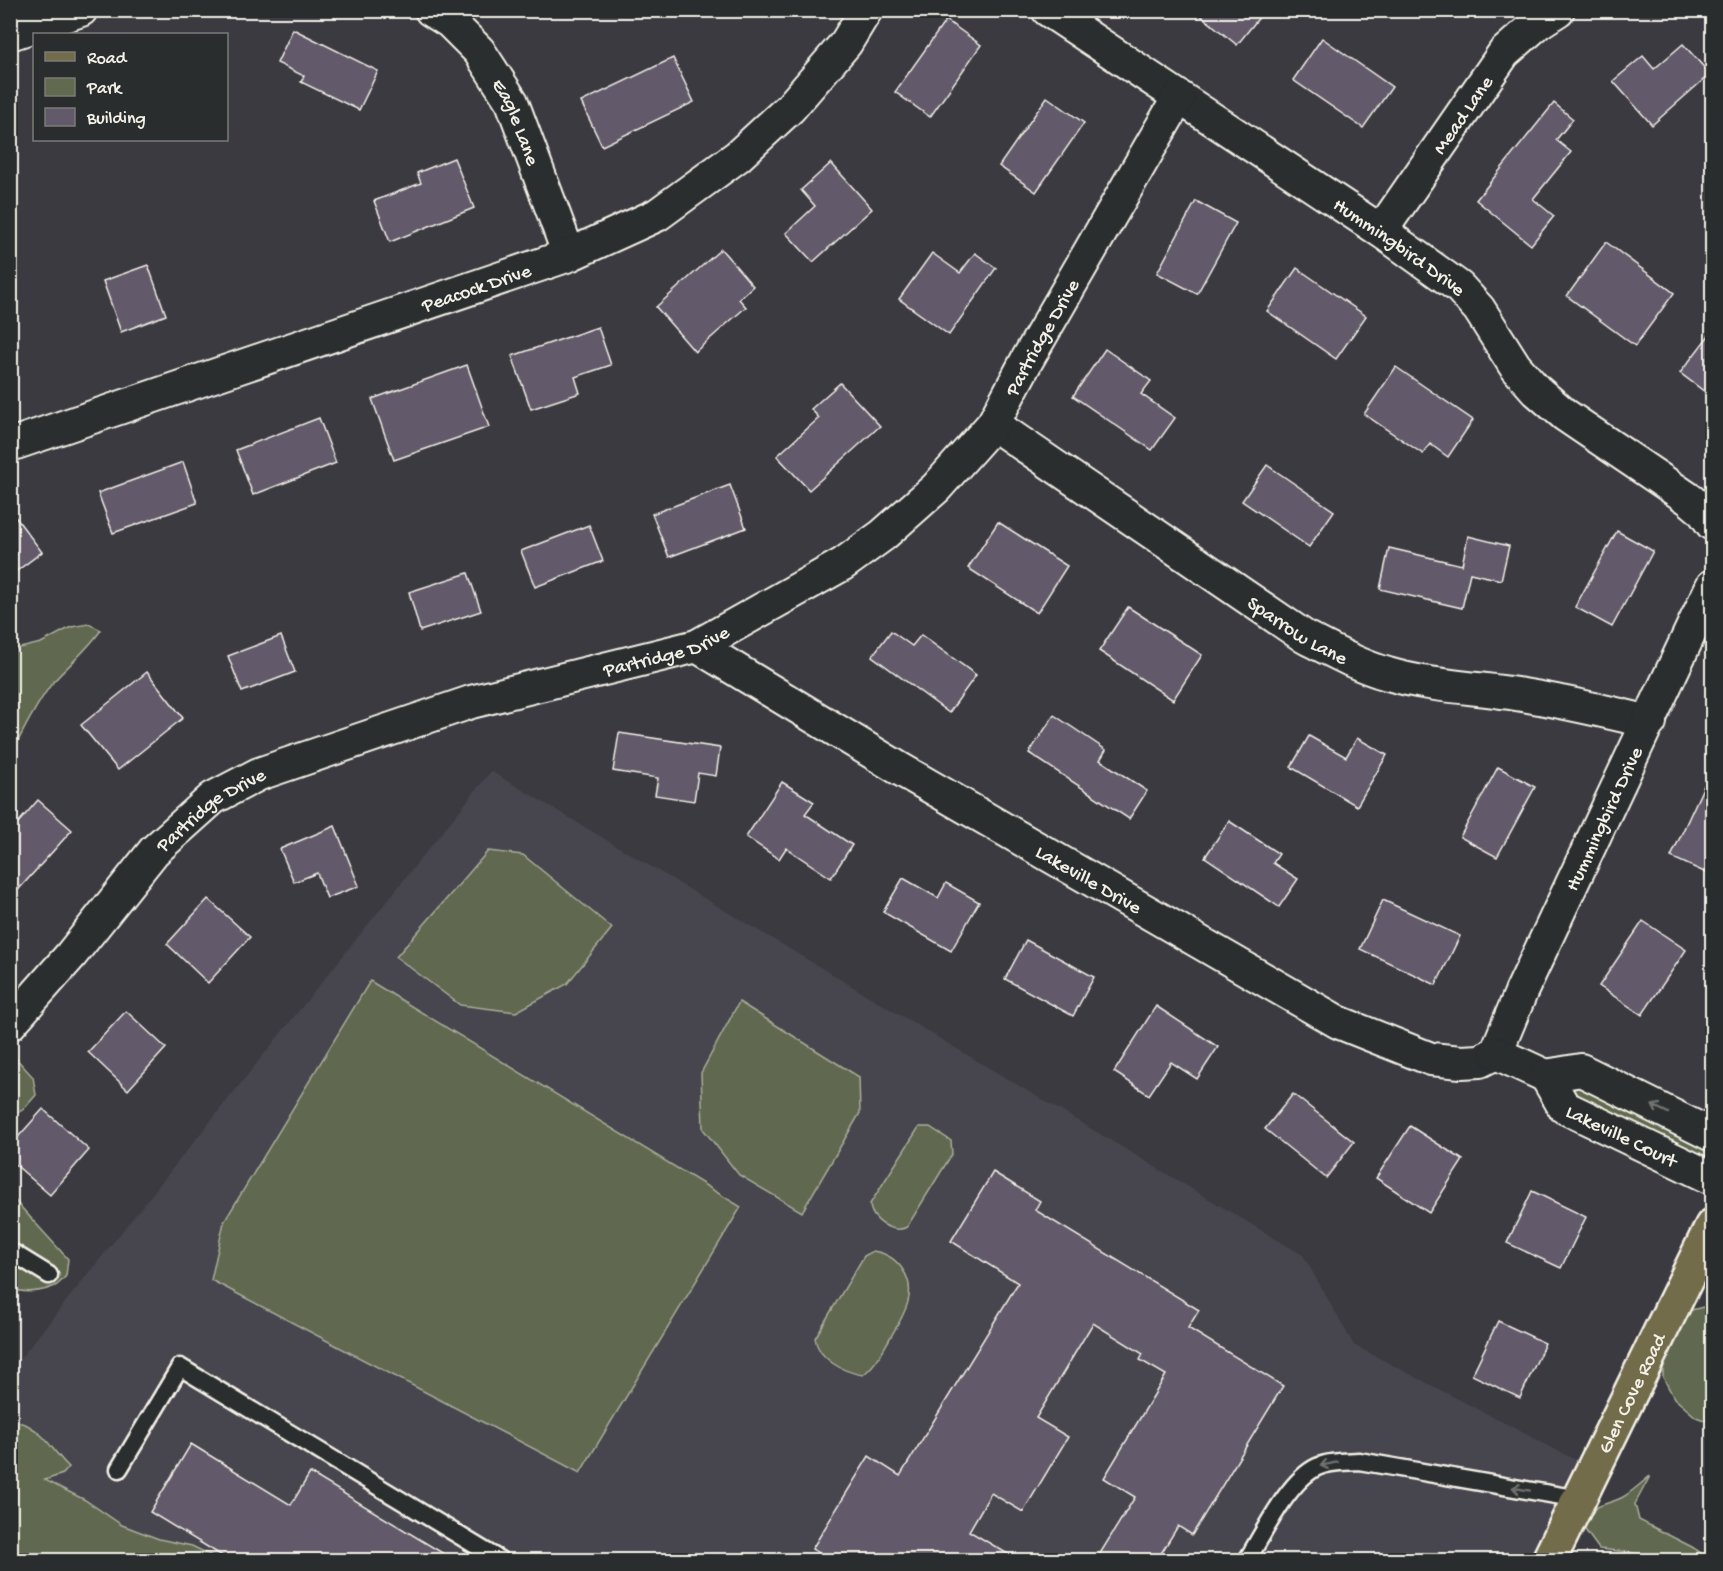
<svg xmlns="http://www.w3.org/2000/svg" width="1723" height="1571" viewBox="0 0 1723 1571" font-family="'Gochi Hand',sans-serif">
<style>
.built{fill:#47444d}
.green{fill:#61694f;stroke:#aaad9c;stroke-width:1.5}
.building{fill:#625a6b;stroke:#f4f1e8;stroke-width:1.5}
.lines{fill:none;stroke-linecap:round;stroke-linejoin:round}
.lane-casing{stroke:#f4f1e8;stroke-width:21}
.street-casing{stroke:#f4f1e8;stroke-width:36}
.primary-casing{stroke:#f4f1e8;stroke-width:38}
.lane{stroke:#2a2d2e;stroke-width:16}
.street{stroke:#2a2d2e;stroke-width:32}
.primary{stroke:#736c4b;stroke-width:33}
.oneway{stroke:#71726f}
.labels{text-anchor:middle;stroke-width:4.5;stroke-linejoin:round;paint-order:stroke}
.street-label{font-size:20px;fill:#f4f1e8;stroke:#2a2d2e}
</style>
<rect width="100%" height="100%" fill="#3b3a40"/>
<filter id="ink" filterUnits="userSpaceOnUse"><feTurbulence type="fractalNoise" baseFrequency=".0167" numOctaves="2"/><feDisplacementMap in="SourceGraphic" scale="12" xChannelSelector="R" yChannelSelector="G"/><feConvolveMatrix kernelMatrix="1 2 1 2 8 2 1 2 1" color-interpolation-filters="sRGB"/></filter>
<g filter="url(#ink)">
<!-- built -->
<polygon class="built" points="491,771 1303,1255 1354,1345 1593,1469 1548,1560 167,1560 11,1503 10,1371"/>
<!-- green -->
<g class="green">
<path d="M89 624 101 630C87 650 70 664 54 681 40 698 19 737 11 757V650L41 643 71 627Z"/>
<polygon points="488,851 523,855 612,928 567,984 516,1012 460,1005 396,957"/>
<polygon points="370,981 741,1207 580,1473 211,1280 224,1222"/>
<polygon points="739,1002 859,1077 860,1113 802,1212 739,1175 703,1129 701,1073"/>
<polygon points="11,1055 13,1055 33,1077 36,1095 24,1109 11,1117"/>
<polygon points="1581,1070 1712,1135 1712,1178 1564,1107 1546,1076"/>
<path d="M919 1127H930L951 1141 952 1154 907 1227C893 1235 870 1220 870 1204Z"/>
<path d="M10 1195 68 1259 66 1276C63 1279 59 1284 55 1286 42 1292 23 1294 11 1288Z"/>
<path d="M873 1251C886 1253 896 1259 903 1270 919 1293 902 1318 890 1338 882 1352 876 1365 863 1375 843 1372 818 1359 815 1338L864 1256Z"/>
<polygon points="1707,1306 1712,1308 1712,1423 1696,1417 1674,1398 1663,1377 1663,1337 1680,1313"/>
<path d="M11 1420C16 1422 24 1423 29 1426 46 1435 55 1454 69 1467L63 1474 45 1480 85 1500 122 1525 159 1539 192 1546 220 1560H11Z"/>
<path d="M1650 1476 1635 1504 1639 1520 1692 1547 1712 1560H1665L1645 1554 1599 1549 1583 1527C1590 1502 1604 1507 1623 1497 1633 1491 1641 1483 1650 1476Z"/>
</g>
<!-- building -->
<g class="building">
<polygon points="1194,10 1265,10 1237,45"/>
<polygon points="946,20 981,45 930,117 895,92"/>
<polygon points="293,29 378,71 359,110 301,82 304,76 277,63"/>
<polygon points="1322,38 1392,87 1363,128 1293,80"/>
<polygon points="1683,44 1710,74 1652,125 1613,81 1643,56 1654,69"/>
<polygon points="673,58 694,102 602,146 581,102"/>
<polygon points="1047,97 1084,123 1036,192 999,166"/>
<polygon points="1554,103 1573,119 1556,140 1571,152 1533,199 1554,216 1531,245 1476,200"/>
<polygon points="454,158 474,208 390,242 374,201 421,183 417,173"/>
<polygon points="831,163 872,209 813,262 786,233 815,206 801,190"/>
<polygon points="1196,201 1236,223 1197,294 1157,273"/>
<polygon points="1606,242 1674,293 1635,346 1567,296"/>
<polygon points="721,249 753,286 739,299 746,307 695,352 656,307"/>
<polygon points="932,253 960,273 975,253 996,268 949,335 899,299"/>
<polygon points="148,265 166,315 121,332 103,281"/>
<polygon points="1297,268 1366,316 1336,359 1267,311"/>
<polygon points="598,327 611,365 575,377 580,393 531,409 512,356"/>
<polygon points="1713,330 1713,398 1680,373"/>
<polygon points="1105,349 1151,381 1141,394 1175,418 1152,450 1073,396"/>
<polygon points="467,365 489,427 394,460 372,399"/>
<polygon points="1396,367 1473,420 1448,457 1430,444 1423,454 1364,414"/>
<polygon points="840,383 880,426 809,490 777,456 819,418 811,409"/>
<polygon points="319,418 336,463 253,495 236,450"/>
<polygon points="183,462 197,503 113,533 98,493"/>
<polygon points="1267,465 1334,511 1309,547 1242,501"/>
<polygon points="730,485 746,528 669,557 652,514"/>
<polygon points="10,510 42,552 10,576"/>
<polygon points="998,522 1067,566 1037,613 968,568"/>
<polygon points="589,525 603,561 535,587 521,551"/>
<polygon points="1617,531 1653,551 1612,627 1575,607"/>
<polygon points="1468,536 1509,546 1501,580 1470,573 1462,608 1380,589 1389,548 1462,565"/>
<polygon points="468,573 481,611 420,631 409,592"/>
<polygon points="1128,607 1202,655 1173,700 1099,651"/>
<polygon points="891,631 912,646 921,635 976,675 949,713 872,656"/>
<polygon points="281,636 295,672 242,692 228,656"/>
<polygon points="147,672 183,718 118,770 81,725"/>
<polygon points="1054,715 1106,750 1100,760 1147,791 1129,819 1029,753"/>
<polygon points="619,733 720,748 716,776 698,773 694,801 655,795 658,778 613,771"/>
<polygon points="1309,736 1346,757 1357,738 1387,755 1357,806 1291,767"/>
<polygon points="1713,766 1713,876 1671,857"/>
<polygon points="1498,767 1535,787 1497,857 1460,837"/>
<polygon points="782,782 814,802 805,814 852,845 831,878 786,848 779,859 746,837"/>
<polygon points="38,800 72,830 10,899 10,832"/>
<polygon points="1229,821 1279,854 1273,863 1298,879 1279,907 1205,857"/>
<polygon points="335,826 359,886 327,898 317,873 294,882 280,849"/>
<polygon points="903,878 938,898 946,883 979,902 951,951 883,912"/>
<polygon points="208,899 250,937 208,983 167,944"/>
<polygon points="1383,900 1460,936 1436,985 1360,949"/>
<polygon points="1643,921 1686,950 1642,1015 1599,986"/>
<polygon points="1026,940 1094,977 1073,1016 1005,979"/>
<polygon points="1156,1006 1218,1047 1197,1079 1171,1062 1149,1095 1114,1072"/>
<polygon points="126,1011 166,1048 128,1090 88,1052"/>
<polygon points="1293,1094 1354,1142 1326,1178 1265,1129"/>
<polygon points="43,1109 89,1150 50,1195 10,1160 10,1146"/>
<polygon points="1410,1126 1463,1160 1429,1213 1376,1178"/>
<polygon points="993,1172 1040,1201 1035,1210 1199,1310 1188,1328 1283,1386 1192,1535 1178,1526 1157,1560 1096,1560 1135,1497 1104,1478 1166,1375 1140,1360 1143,1354 1093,1323 1036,1418 1068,1437 1023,1512 991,1493 969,1531 1018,1560 832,1560 812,1549 869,1456 900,1476 1018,1283 951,1241"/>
<polygon points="1532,1191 1586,1217 1561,1268 1507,1243"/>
<polygon points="1498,1321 1545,1343 1520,1398 1472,1375"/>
<polygon points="191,1444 291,1505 310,1473 454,1560 229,1560 150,1512"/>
</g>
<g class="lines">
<!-- lane casing -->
<g class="lane-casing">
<g id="lane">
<polyline points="10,1251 49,1275"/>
<polyline points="119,1469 180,1367 500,1560"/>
<path d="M1247 1560C1264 1533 1288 1481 1317 1467 1330 1461 1346 1462 1359 1461L1579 1499"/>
</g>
</g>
<!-- street casing -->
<g class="street-casing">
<g id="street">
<path id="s1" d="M431 10 450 22 479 51 512 102 569 255"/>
<path id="s2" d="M1048 10 1381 231 1459 287 1479 309 1515 366 1536 390 1565 415 1689 499 1702 510 1712 524"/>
<polyline points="10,34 81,10"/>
<path id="s3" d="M1381 231 1504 53 1538 23 1558 10"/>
<path id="s4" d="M993 424 1305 637C1332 651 1359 666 1388 674 1428 686 1470 687 1510 693 1558 700 1603 711 1650 722"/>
<path id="s5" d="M10 445 569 255 657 215 738 156 790 108 846 43 866 10"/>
<path id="s6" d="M697 646 900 769 1338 1022 1431 1059 1461 1062 1480 1061 1496 1053"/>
<path id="s7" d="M10 1024 71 955 154 851 213 798 259 774 471 702 697 646 843 564 883 535 936 488 993 424 1027 360 1179 97"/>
<path id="s8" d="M1496 1053 1522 990 1712 586"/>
<polyline points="1496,1053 1546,1076"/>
<path id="s9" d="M1712 1135 1581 1070 1546 1076 1564 1107 1712 1178"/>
</g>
</g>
<!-- primary casing -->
<g class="primary-casing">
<g id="primary">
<path id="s10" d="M1549 1560 1712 1226"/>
</g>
</g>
<!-- lane -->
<use href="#lane" class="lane"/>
<!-- street -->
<use href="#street" class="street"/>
<!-- primary -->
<use href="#primary" class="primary"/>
</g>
<!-- one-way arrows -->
<defs><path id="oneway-shaft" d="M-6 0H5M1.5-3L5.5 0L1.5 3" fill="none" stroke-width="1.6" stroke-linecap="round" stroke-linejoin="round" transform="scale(1.5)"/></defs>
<g class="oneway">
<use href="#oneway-shaft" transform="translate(1660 1109) rotate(-154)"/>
<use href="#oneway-shaft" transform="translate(1329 1464) rotate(168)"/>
<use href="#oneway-shaft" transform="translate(1521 1489) rotate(-170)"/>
</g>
</g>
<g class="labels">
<!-- street labels -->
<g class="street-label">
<text dy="7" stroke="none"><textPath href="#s3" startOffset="142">Mead Lane</textPath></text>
<text dy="7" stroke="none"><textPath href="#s1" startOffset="144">Eagle Lane</textPath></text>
<text dy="7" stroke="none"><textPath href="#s2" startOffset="424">Hummingbird Drive</textPath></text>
<text dy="7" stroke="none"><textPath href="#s5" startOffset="492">Peacock Drive</textPath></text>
<text dy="7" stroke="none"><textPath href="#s7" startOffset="1286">Partridge Drive</textPath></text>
<text dy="7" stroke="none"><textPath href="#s4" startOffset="368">Sparrow Lane</textPath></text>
<text dy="7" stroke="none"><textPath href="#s7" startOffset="782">Partridge Drive</textPath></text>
<text dy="7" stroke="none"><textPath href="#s7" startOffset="296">Partridge Drive</textPath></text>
<text dy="7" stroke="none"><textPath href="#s8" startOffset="258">Hummingbird Drive</textPath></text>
<text dy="7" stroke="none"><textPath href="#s6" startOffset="456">Lakeville Drive</textPath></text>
<text dy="7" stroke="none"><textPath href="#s9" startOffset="282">Lakeville Court</textPath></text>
<text dy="7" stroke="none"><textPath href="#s10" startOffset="186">Glen Cove Road</textPath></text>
</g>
</g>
<!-- margin -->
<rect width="1723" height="1571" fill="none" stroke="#2a2d2e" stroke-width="36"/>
<rect x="18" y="18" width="1687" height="1535" fill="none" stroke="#f4f1e8" stroke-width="2" filter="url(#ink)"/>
<!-- legend -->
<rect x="33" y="33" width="195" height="108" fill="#2a2d2e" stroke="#7b7b78" stroke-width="1.5"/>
<rect x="45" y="52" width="30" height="9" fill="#736c4b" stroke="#7b7b78" stroke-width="1.5"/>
<text x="87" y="63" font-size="18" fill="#f4f1e8">Road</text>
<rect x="45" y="78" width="30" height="18" fill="#61694f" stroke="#7b7b78" stroke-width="1.5"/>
<text x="87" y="93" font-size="18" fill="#f4f1e8">Park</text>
<rect x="45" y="108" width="30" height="18" fill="#625a6b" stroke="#7b7b78" stroke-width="1.5"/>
<text x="87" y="123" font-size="18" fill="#f4f1e8">Building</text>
</svg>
